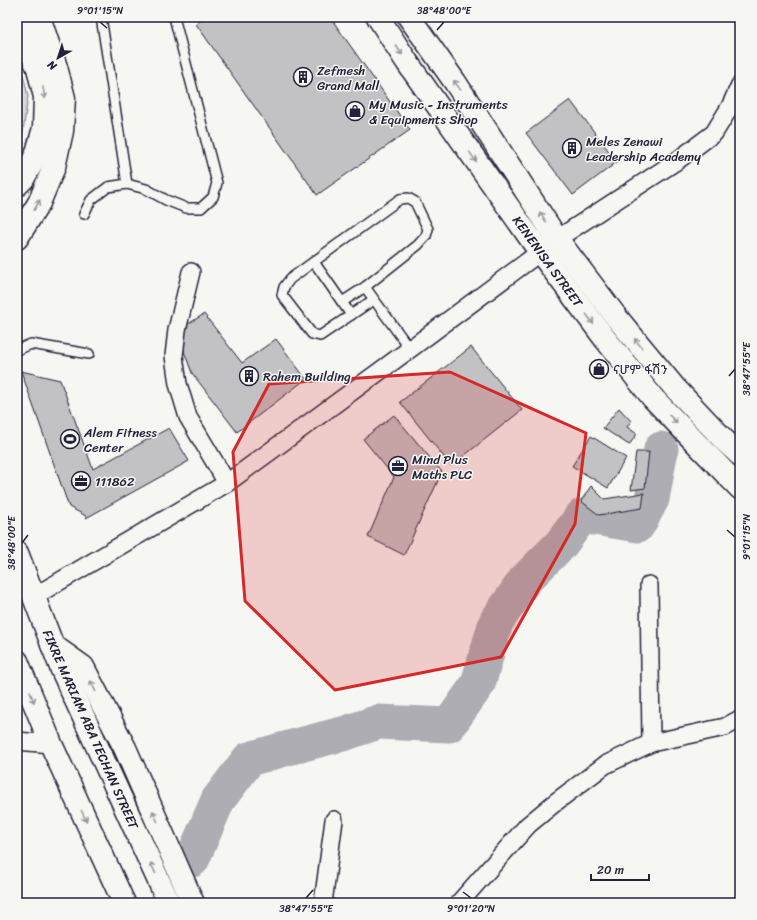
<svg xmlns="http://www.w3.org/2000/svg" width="757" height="920" viewBox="0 0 757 920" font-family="Sriracha,'Noto Sans Ethiopic',sans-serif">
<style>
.green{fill:#d7d7d7;stroke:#7c7c89}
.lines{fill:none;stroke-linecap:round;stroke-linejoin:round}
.river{stroke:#adadb3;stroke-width:35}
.building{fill:#c2c2c4;stroke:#22223b}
.service-casing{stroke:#22223b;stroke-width:12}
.minor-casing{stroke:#22223b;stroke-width:20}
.primary-casing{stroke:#22223b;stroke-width:25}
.service{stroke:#f6f6f2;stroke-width:9}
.minor{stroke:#f6f6f2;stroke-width:17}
.primary{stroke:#f6f6f2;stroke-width:22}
.oneway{stroke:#9797a0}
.marked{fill:#d62828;fill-opacity:0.2;stroke:#d62828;stroke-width:3;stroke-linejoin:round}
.ticks{fill:none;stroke:#22223b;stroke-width:1.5}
.labels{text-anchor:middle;stroke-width:3;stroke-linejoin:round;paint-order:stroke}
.poi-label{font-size:13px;fill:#22223b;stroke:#f6f6f2;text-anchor:start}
.street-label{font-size:13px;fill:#22223b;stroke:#f6f6f2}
.neatline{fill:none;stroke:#22223b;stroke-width:1.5}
.ticks-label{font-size:10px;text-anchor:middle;fill:#22223b}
</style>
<rect width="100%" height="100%" fill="#f6f6f2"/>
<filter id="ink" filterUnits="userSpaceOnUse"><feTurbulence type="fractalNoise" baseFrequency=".025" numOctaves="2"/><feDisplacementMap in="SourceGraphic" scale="8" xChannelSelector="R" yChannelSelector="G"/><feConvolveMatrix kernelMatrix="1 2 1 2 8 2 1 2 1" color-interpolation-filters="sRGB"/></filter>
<g filter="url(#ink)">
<!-- green -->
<polygon class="green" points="17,56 20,61 28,96 23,132 17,149"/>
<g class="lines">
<!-- river -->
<polyline class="river" points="192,860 218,800 249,759 292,747 346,733 378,722 449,725 478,684 496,622 525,580 561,544 582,516 638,525 652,499 661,449"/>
</g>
<!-- building -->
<g class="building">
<polygon points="205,17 330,17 410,130 317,195 196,24"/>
<polygon points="570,100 617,162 573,195 526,133"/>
<polygon points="204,314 242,363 276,339 306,379 237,432 192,373 184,351 185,326"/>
<polygon points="471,347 522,410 451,466 400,402"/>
<polygon points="21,371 60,380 93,469 169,428 189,461 86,518 86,516 69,507"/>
<polygon points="619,408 631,421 627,427 637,434 629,445 603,428"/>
<polygon points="394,415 442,472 404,555 368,537 394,477 363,439"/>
<polygon points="591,436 626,458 608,488 572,466"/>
<polygon points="636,452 649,452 645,488 631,490"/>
<polygon points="591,486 604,499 644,493 642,508 599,515 581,501"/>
</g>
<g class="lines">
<!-- service casing -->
<g class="service-casing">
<g id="service">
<polyline points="101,17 127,184"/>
<polyline points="84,214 91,200 108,187 127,184 146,189 166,200 186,208 201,208 213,197 217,183 174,17"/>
<polyline points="314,262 351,315"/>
<polyline points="365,287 410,349"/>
<polyline points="342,302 365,287 418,245 426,236 428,229 415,202 408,198 400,199 290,279 284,287 282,295 312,334 320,336 373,300"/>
<polyline points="17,350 31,344 89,354"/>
</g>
</g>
<!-- minor casing -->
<g class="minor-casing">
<g id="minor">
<polyline points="557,239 678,160 714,133 730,107 740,85"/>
<polyline points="191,272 177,330 174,356 178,384 188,417 227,483"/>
<polyline points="649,585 651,743"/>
<polyline points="33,597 227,483 410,349 540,252"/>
<polyline points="17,741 51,744"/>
<polyline points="323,903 334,820"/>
<polyline points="459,903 528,825 557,801 605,765 651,743 725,727 740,719"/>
</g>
</g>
<!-- primary casing -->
<g class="primary-casing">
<g id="primary">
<polyline points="378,17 407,62 540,252 606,340 653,398 701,448 740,488"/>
<polyline points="409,17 455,82 557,239 617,318 674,387 725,441 740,455"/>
<polyline points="17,185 23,179 36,156 44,128 45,97 38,68 21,30 18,17"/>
<polyline points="17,238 39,203 54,167 62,131 64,98 56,67 39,17"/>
<polyline points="17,553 62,670 169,903"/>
<polyline points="52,645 83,667 125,748 193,903"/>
<polyline points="17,661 51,744 124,903"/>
</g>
</g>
<!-- service -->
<use href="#service" class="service"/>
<!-- minor -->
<use href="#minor" class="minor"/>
<!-- primary -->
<use href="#primary" class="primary"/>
</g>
<!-- one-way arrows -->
<defs><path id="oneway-shaft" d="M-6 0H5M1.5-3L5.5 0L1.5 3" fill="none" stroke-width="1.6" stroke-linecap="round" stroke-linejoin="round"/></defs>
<g class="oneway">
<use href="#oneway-shaft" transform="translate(399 50) rotate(57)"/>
<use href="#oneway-shaft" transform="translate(457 85) rotate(-124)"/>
<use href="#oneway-shaft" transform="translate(44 93) rotate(80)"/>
<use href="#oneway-shaft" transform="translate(473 157) rotate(55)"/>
<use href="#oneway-shaft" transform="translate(37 205) rotate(-61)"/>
<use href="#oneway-shaft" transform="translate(543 217) rotate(-123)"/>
<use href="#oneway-shaft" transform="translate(590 319) rotate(53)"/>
<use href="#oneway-shaft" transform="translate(638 343) rotate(-129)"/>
<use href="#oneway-shaft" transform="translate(673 419) rotate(46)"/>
<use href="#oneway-shaft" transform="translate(93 686) rotate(-117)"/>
<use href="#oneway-shaft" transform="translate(32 697) rotate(68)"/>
<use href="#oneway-shaft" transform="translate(84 816) rotate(65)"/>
<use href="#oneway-shaft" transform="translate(155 816) rotate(-114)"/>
<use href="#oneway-shaft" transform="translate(153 868) rotate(-115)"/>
</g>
</g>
<!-- marked area -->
<path class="marked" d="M450 372 586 433 575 524 501 657 335 690 245 601 233 452 269 384Z"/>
<!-- ticks -->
<path class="ticks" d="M100 22 107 28M437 30 444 22M729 376 735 369M727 530 735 537M22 543 28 535M463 892 471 898M306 898 313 890"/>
<!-- icons -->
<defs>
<g id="building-ring" transform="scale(1)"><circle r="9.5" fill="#f6f6f2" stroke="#22223b" stroke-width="1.5"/><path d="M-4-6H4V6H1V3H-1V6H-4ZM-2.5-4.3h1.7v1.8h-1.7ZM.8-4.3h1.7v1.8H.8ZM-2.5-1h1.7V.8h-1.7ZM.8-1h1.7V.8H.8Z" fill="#22223b"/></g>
<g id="shop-ring" transform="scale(1)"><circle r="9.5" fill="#f6f6f2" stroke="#22223b" stroke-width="1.5"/><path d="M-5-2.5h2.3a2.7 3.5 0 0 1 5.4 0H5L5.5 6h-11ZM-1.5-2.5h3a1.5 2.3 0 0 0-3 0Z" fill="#22223b"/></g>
<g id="stadium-ring" transform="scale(1)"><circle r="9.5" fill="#f6f6f2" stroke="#22223b" stroke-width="1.5"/><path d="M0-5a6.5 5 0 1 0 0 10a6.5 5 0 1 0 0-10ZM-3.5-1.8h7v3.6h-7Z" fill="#22223b"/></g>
<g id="office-ring" transform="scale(1)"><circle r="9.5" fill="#f6f6f2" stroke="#22223b" stroke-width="1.5"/><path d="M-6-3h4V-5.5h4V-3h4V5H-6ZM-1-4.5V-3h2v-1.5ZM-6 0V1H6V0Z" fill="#22223b"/></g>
</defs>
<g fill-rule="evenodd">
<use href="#building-ring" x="303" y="77"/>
<use href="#shop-ring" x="355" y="111"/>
<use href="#building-ring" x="572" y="148"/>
<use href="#shop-ring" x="599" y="369"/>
<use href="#building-ring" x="249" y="376"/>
<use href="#stadium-ring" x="70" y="439"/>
<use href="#office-ring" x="398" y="466"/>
<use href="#office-ring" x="81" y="481"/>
</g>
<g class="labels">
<!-- poi labels -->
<g class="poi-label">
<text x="317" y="75">Zefmesh<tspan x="317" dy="15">Grand Mall</tspan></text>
<text x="369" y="109">My Music - Instruments<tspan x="369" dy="15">&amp; Equipments Shop</tspan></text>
<text x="586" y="146">Meles Zenawi<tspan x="586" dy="15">Leadership Academy</tspan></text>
<text x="613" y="374">ናሆም ፋሽን</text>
<text x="263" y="381">Rahem Building</text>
<text x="84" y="437">Alem Fitness<tspan x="84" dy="15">Center</tspan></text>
<text x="412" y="464">Mind Plus<tspan x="412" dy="15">Maths PLC</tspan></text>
<text x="95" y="486">111862</text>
</g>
<!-- street labels -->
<g class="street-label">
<text transform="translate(548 261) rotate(54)" y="5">KENENISA STREET</text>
<text transform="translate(91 729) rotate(66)" y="5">FIKRE MARIAM ABA TECHAN STREET</text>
</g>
</g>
<!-- margin -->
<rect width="757" height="920" fill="none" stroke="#f6f6f2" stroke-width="44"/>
<!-- north arrow -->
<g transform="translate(58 58) rotate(219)" stroke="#f6f6f2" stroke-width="3" paint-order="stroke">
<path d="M0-3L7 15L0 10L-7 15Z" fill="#22223b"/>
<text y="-6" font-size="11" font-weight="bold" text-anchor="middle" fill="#22223b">N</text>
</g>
<!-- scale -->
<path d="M591 874v6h58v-6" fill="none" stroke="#22223b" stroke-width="2"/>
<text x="597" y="874" font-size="12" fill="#22223b" stroke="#f6f6f2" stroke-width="3" paint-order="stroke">20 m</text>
<rect x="22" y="22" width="713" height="876" class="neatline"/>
<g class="ticks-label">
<text x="100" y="14">9°01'15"N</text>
<text x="444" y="14">38°48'00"E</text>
<text transform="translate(746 369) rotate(-90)" y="4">38°47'55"E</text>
<text transform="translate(746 537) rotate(-90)" y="4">9°01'15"N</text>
<text transform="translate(11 543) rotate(-90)" y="4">38°48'00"E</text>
<text x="306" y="912">38°47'55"E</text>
<text x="471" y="912">9°01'20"N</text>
</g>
</svg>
